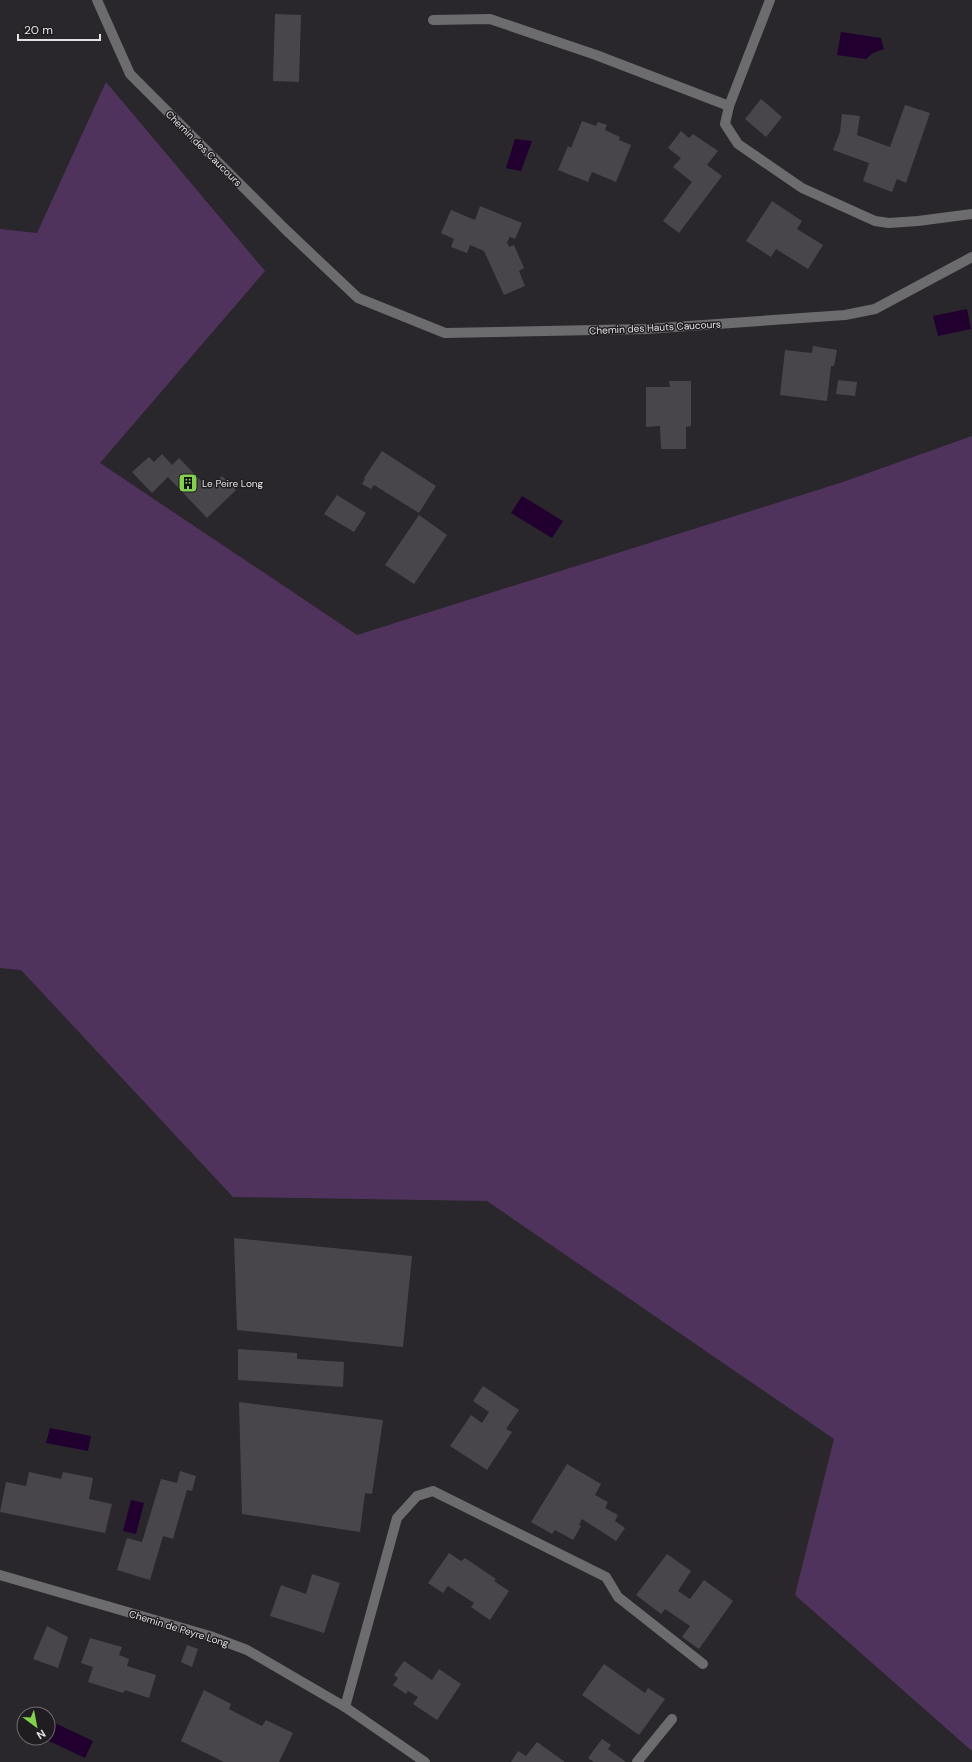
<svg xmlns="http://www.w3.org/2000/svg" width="972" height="1762" viewBox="0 0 972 1762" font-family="'DM Sans',sans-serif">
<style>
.green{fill:#50335d}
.water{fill:#21002f}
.building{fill:#49464b}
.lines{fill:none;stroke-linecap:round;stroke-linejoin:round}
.minor{stroke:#6c6b6d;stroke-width:10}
.labels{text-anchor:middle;stroke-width:3;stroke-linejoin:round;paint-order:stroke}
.street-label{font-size:10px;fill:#e3e1e4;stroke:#201d21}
.poi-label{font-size:10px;fill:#e3e1e4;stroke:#201d21;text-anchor:start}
</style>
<rect width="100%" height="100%" fill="#29272b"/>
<!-- green -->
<polygon class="green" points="106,82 265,271 100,463 357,635 843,482 972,436 972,1751 795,1595 834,1439 487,1201 233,1197 21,970 0,968 0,229 37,233"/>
<!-- water -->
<g class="water">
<polygon points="841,32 881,38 884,49 873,53 866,59 837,55"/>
<polygon points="515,139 532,141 521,171 506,168"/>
<polygon points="967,309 971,329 938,336 933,316"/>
<polygon points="522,496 563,521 552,538 511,513"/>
<polygon points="50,1428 91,1436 88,1451 46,1443"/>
<polygon points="131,1500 144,1503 136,1534 123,1531"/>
<polygon points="55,1723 93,1741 85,1758 47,1740"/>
</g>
<!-- building -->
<g class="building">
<polygon points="275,14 301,15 299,82 273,81"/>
<polygon points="761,99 782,117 766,137 745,119"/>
<polygon points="905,105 930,113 906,183 897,179 892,192 863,181 869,163 833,150 840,132 842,114 860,116 857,135 890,147"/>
<polygon points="582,121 596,126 598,122 607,125 605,130 620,137 619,140 631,145 616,182 592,172 588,182 558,170 568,146 571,148"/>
<polygon points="681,131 689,138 693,134 718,151 707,165 722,176 679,233 663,221 692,182 673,167 681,158 668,148"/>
<polygon points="772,201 802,221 797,229 823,245 808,269 776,249 771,257 746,241"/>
<polygon points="480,206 522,223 515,239 510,237 507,242 509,247 514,245 524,268 519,271 525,286 504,295 484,251 470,245 467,253 451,247 454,239 441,233 451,210 475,220"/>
<polygon points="813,346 837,350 834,366 831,366 827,401 780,395 785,350 812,353"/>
<polygon points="838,380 857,382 855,396 836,394"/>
<polygon points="669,381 691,381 691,426 686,427 686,449 661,449 660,426 646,427 646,387 670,387"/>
<polygon points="382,451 436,486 419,513 374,485 371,489 362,484 365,479 364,478"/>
<polygon points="162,454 172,465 179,458 209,489 222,476 236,490 207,518 168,477 152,493 132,472 149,457 154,462"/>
<polygon points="337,495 366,513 354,532 324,514"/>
<polygon points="419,515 447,535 414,584 385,565"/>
<polygon points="234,1238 412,1256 403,1347 237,1330"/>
<polygon points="238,1349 297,1353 297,1359 344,1362 343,1387 238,1380"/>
<polygon points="483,1386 519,1410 506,1429 512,1432 487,1470 450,1446 471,1415 482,1423 489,1412 473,1401"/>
<polygon points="239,1402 383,1420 372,1494 365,1493 360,1532 242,1514"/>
<polygon points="567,1464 601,1484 595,1495 608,1502 605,1508 618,1515 615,1521 625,1528 616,1541 582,1519 579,1525 581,1526 573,1540 555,1530 552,1534 531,1522"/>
<polygon points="180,1471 196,1476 192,1491 187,1490 173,1539 163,1536 150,1580 117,1570 127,1538 142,1542 161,1479 177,1483"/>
<polygon points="29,1472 61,1479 63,1472 93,1478 89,1499 112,1504 105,1533 0,1512 6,1482 26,1486"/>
<polygon points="449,1553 461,1561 465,1558 496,1579 494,1581 509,1591 490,1620 471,1607 474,1603 448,1586 443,1593 428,1583"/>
<polygon points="667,1554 691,1571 678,1591 690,1599 704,1580 733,1601 699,1649 682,1637 690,1626 665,1609 661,1614 636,1595"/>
<polygon points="312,1574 340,1583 324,1633 270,1616 281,1585 306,1594"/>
<polygon points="47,1626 68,1637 58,1668 33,1659"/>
<polygon points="90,1638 122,1647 119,1655 129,1659 127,1666 156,1675 149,1698 125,1690 123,1693 88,1682 93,1667 81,1663"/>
<polygon points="187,1645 198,1649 192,1667 181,1662"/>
<polygon points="404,1661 432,1680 439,1669 461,1684 437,1720 413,1704 418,1697 408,1691 406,1694 393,1685 398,1678 394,1675"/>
<polygon points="604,1664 645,1693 648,1688 665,1699 639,1735 582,1695"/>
<polygon points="204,1690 231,1704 229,1709 262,1726 266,1720 293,1733 279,1762 224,1762 181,1741"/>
<polygon points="602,1739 611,1745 608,1749 626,1762 594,1762 588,1758"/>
<polygon points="537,1742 565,1762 511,1762 518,1751 526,1756"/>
</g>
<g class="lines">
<!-- minor -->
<g class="minor">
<polyline points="97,0 130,74 286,230 358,298 445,333 646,329 845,315 875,309 972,257"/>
<polyline points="770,0 729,106 725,124 738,144 802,188 875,221 889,223 918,221 972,214"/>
<polyline points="433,20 490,19 596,55 729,106"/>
<polyline points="0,1575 210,1636 247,1650 345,1707 425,1762"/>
<polyline points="345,1707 397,1518 417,1496 433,1491 606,1577 618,1597 703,1664"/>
<polyline points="637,1762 672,1719"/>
</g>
</g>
<!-- icons -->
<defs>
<g id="building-square" transform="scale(1)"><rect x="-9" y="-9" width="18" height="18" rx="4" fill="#83d04e" stroke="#201d21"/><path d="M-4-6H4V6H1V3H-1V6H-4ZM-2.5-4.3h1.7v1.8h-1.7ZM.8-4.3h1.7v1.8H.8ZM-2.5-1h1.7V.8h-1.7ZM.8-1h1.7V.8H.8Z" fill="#111"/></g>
</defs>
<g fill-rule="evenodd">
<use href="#building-square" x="188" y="483"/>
</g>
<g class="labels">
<!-- street labels -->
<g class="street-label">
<text transform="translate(204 148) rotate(45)" y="4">Chemin des Caucours</text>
<text transform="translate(655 327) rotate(-3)" y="4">Chemin des Hauts Caucours</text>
<text transform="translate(179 1628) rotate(17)" y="4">Chemin de Peyre Long</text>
</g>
<!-- poi labels -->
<g class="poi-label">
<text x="202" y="487">Le Peire Long</text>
</g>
</g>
<!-- north arrow -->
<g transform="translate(36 1726) rotate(148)"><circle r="19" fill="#201d21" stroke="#6e6b6f"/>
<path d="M0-3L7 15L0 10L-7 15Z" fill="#83d04e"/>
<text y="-6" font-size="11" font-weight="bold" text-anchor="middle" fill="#e3e1e4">N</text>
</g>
<!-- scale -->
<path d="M18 34v6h82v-6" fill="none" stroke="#e3e1e4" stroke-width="2"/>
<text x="24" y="34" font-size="12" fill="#e3e1e4" stroke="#201d21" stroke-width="3" paint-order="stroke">20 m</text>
</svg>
